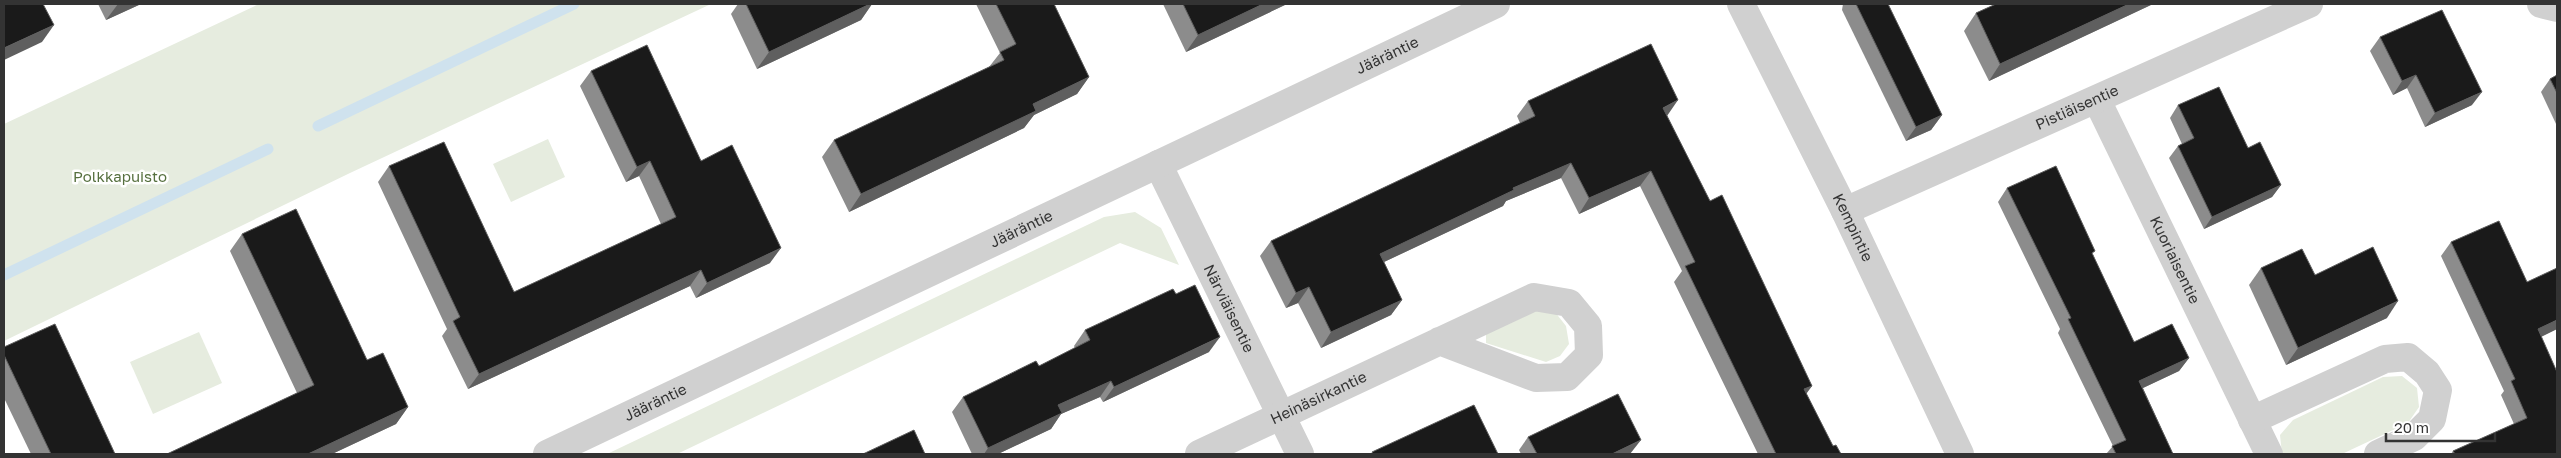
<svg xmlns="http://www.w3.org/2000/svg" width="2561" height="458" viewBox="0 0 2561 458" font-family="'Golos Text',sans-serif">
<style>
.green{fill:#e6ecdf}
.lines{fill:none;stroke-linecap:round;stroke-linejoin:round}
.stream{stroke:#cfe2ee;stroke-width:11}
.street{stroke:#d0d0d0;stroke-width:28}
.wall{fill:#8c8c8c}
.shaded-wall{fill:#5f5f5f}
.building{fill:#1a1a1a;stroke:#5f5f5f}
.labels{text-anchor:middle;stroke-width:5;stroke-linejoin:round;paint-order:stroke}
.street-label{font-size:15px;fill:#333;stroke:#fff}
.park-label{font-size:15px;fill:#56703f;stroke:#fff}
</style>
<rect width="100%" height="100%" fill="#fff"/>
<!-- green -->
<g class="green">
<polygon points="259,4 711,4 350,173 4,341 4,124"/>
<polygon points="548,139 565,177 511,202 493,164"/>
<polygon points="1135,212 1161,228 1179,265 1120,243 677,454 607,454 1104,217"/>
<polygon points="1538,309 1555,312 1566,326 1569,344 1560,356 1546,362 1486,343 1486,333"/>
<polygon points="199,332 222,383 153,414 130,362"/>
<polygon points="2402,376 2417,388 2419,407 2408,423 2342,454 2282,454 2280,435 2293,420 2383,377"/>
</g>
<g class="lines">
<!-- stream -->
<g class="stream">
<polyline points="318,126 574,4"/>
<polyline points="4,275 268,149"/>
</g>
<!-- street -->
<g class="street">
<path id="s1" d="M1741 4 1845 211 1960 454"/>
<polyline points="2541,4 2557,8"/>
<path id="s2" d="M2097 100 2269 454"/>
<path id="s3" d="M1158 164 1300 454"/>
<path id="s4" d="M1845 211 2309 4"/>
<polyline points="2252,420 2385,359 2408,357 2427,373 2438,390 2432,419 2414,437 2378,454"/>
<path id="s5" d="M547 454 1496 4"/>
<path id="s6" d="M1199 454 1534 297 1569 303 1588 326 1589 355 1567 377 1536 378 1439 341"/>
</g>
</g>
<!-- wall -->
<g class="wall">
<polygon points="98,4 141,4 106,20"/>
<polygon points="738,4 872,4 861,20 757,69 731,14"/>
<polygon points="976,4 1054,4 1089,77 1077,94 1034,115 1024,128 849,212 822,157 834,140 989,67 1000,53"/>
<polygon points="1163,4 1287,4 1186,52"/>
<polygon points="1843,4 1888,4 1942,115 1931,130 1906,141 1842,10"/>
<polygon points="1996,4 2153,4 1989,81 1964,31 1976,13"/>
<polygon points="2380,37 2472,105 2425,127 2407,88 2393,95 2370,51"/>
<polygon points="591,71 701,161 770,263 696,298 690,286 468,389 442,336 447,329 378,182 389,166 514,292 661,224 639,176 626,182 580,86"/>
<polygon points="2557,75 2557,126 2541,92 2550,79"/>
<polygon points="1528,101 1667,116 1710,201 1812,386 1806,393 1833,446 1841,454 1758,454 1674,282 1682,271 1640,186 1579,214 1561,178 1506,201 1503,206 1384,262 1402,300 1391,315 1321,348 1298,303 1286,308 1260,256 1271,241 1520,123 1517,116"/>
<polygon points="2178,105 2248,148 2281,185 2272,197 2204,229 2169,158 2178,146 2182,144 2170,118"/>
<polygon points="2007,188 2093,255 2134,342 2189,358 2179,371 2143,388 2173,454 2106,454 2113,446 2058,333 2060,329 1998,202"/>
<polygon points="242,234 367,360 408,407 396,424 332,454 167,454 297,393 230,251"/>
<polygon points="2451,242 2527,282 2557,329 2541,337 2557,454 2451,454 2453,451 2514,424 2501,395 2504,391 2441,256"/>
<polygon points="2261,268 2315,275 2387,318 2286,365 2249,285"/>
<polygon points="1085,330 1209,352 1103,402 1100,397 1061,414 1051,429 998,454 972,454 952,412 963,397 1039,366 1075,348 1074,346"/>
<polygon points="4,347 115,454 31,454 4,398"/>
<polygon points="1528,437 1631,454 1521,454 1519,450"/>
</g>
<!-- shaded-wall -->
<g class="shaded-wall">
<polygon points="118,4 141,4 106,20"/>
<polygon points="870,4 872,4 861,20 757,69 769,52"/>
<polygon points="1263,4 1287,4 1186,52 1198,35"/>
<polygon points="2129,4 2153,4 1989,81 2000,64"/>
<polygon points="54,25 42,42 4,60 4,48"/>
<polygon points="2416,75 2407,88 2393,95 2402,81"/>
<polygon points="1089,77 1077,94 1034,115 1024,128 849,212 861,194 1033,104"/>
<polygon points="2482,92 2472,105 2425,127 2435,113"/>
<polygon points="1678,100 1667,116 1652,123 1663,108"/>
<polygon points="1942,115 1931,130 1906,141 1916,127"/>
<polygon points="650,161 639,176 626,182 637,167"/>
<polygon points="1571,163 1561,178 1506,201 1503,206 1369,269 1380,254 1513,188"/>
<polygon points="1651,171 1640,186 1579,214 1589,198"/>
<polygon points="2281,185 2272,197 2204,229 2212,217"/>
<polygon points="781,248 770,263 696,298 707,283"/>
<polygon points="701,270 690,286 468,389 479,374"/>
<polygon points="1309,287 1298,303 1286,308 1296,293"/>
<polygon points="1402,300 1391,315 1321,348 1331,332"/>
<polygon points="2398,301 2387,318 2286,365 2298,348"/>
<polygon points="2557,320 2557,329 2528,343 2538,329"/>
<polygon points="1220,337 1209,352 1103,402 1114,387"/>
<polygon points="2189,358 2179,371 2130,394 2139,381"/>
<polygon points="1111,381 1100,397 1061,414 1051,429 998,454 984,454 988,448 1058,405"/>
<polygon points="1812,386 1801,401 1804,389"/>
<polygon points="408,407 396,424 332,454 308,454"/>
<polygon points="1641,440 1630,454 1612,454"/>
</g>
<!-- building -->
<g class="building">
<polygon points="4,4 43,4 54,25 4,48"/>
<polygon points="746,4 870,4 769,52"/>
<polygon points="996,4 1054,4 1089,77 1033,104 1036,111 861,194 834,140 1004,60 1000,52 1016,44"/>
<polygon points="1183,4 1263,4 1198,35"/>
<polygon points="1856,4 1888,4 1942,115 1916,127"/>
<polygon points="1996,4 2129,4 2000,64 1976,13"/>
<polygon points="2442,10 2482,92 2435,113 2416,75 2402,81 2380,37"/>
<polygon points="1651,44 1678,100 1663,108 1710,201 1722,195 1812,386 1804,389 1833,446 1836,445 1841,454 1776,454 1685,266 1695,262 1651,171 1589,198 1571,163 1513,188 1514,190 1380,254 1402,300 1331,332 1309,287 1296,293 1271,241 1535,116 1528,101"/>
<polygon points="647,45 701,161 732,145 781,248 707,283 701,270 479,374 453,321 460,317 389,166 444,142 514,292 676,217 650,161 637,167 591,71"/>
<polygon points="2557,75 2557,93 2550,79"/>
<polygon points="2219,87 2248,148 2260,142 2281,185 2212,217 2178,146 2194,138 2178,105"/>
<polygon points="2056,166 2095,251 2092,253 2134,342 2172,324 2189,358 2139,381 2173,454 2116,454 2112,446 2126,440 2068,319 2071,318 2007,188"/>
<polygon points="296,209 367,360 383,353 408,407 308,454 167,454 314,385 242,234"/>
<polygon points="2499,221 2527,282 2557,268 2557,320 2538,329 2557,372 2557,454 2455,454 2453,451 2527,418 2511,381 2515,379 2451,242"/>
<polygon points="2373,247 2398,301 2298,348 2261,268 2302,249 2315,275"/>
<polygon points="1195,285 1220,337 1114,387 1111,381 1058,405 1062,413 988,448 963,397 1036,361 1039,366 1090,340 1085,330 1173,289 1176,294"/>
<polygon points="55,324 115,454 51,454 4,355 4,347"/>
<polygon points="1618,394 1641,440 1612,454 1537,454 1528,437"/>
<polygon points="1474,405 1498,454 1373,454 1372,452"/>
<polygon points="914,430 925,454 863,454"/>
</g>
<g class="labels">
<!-- street labels -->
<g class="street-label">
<text dy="5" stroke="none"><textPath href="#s5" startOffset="930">Jääräntie</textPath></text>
<text dy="5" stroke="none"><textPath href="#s4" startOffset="254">Pistiäisentie</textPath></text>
<text dy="5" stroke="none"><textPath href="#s1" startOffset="250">Kempintie</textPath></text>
<text dy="5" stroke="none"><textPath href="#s5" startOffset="525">Jääräntie</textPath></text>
<text dy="5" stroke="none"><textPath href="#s2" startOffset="178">Kuoriaisentie</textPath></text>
<text dy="5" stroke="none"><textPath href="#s3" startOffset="161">Närviäisentie</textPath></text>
<text dy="5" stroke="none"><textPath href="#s6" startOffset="132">Heinäsirkantie</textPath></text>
<text dy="5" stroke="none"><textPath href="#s5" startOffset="120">Jääräntie</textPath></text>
</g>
<!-- park labels -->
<g class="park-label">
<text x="120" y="182">Polkkapuisto</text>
</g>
</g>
<!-- border -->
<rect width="2561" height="458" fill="none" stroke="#333333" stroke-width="10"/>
<!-- scale -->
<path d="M2386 433v8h109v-8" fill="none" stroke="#333333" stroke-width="2.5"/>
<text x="2394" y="433" font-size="15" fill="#333333" stroke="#ffffff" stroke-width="4" paint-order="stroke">20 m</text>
</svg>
